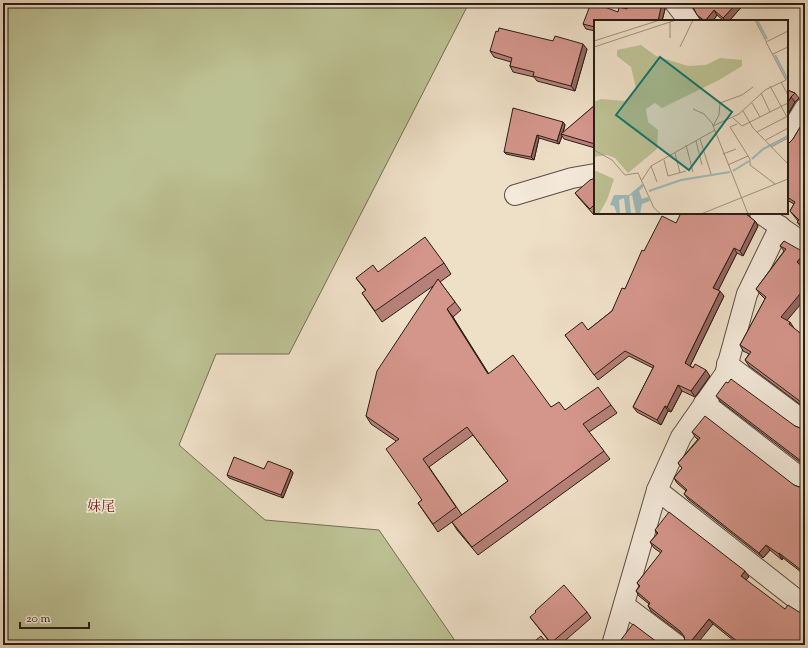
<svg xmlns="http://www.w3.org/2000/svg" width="808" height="648" viewBox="0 0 808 648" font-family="'Sorts Mill Goudy','Noto Serif JP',serif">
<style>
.green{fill:#bcc193;stroke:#736f54}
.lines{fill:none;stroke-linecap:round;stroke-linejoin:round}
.street-casing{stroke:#5b4e42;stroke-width:22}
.street{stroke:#f4eadb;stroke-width:20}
.wall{fill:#b68078;stroke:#2a1d15;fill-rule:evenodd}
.shaded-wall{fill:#946861;stroke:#2a1d15}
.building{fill:#d4958b;stroke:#2a1d15}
.labels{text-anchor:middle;stroke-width:3;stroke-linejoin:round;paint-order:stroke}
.quarter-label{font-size:14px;fill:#7a1f14;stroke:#f4eadb}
.inset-river{fill:none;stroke:#9bbbbc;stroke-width:2}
.inset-road{fill:none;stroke:#a09180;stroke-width:1}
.view{fill:#0f766e;fill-opacity:0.15;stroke:#0f766e;stroke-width:2}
.inset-edge{fill:none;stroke:#2a1d15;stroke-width:2}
</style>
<rect width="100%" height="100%" fill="#eedfc7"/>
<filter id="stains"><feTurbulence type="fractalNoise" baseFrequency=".005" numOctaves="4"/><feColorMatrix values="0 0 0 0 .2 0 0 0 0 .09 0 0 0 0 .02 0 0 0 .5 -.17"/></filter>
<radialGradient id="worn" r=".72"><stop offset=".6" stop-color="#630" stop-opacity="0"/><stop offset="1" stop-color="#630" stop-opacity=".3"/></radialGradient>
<!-- green -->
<polygon class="green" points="3,3 469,3 289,354 216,354 179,445 265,520 379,530 458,645 3,645"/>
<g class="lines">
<!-- street casing -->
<g class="street-casing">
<g id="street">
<polyline points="675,3 689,21"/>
<polyline points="787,138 805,108"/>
<polyline points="515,195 572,178 595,174"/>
<polyline points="760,213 805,244"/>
<polyline points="727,364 805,422"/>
<polyline points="704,403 805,481"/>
<polyline points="657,490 805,606"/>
<polyline points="624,605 677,645"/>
<polyline points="612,645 657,490 681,437 725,374 747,294 780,226"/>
</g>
</g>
<!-- street -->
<use href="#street" class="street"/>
</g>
<!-- wall -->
<g class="wall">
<polygon points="634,3 664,3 665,9 662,21 595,21 595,31 586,29 583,24 627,9 633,5"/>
<polygon points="690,3 745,3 729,21 724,21 717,15 713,21 702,21 697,15 695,10"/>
<polygon points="587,49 575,91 537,81 534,77 513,72 510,66 511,62 494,57 490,51"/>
<polygon points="787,90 795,93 799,98 795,102 787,116"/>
<polygon points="595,105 595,148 564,139 562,136 559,144 539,138 534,160 506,154 504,152 563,122 565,125 563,133"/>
<polygon points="805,119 805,231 801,227 797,222 798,221 790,211 794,204 787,200 787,143 789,143 793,139"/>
<polygon points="595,178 595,213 596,213 594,215 579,198 575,193"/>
<polygon points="749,217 755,221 758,226 743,256 737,253 718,290 724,296 690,366 710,376 695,397 682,391 671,412 668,411 661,425 637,412 633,407 653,368 629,356 598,380 565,335 588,330 612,311 625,289 644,251 676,223"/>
<polygon points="784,241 802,266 787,320 793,328 805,337 805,408 749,366 745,360 749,354 743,351 740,345 765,299 760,294 756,289 784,251 780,246"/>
<path d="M444 263 451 274 440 282 461 310 453 317 488 374 551 407 565 410 611 405 617 413 589 432 610 459 478 555 457 530 452 522 438 532 418 503 422 500 396 441 371 424 366 416 433 286 382 322 362 293 366 291 356 278 378 272ZM473 435 508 481 462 515 429 467Z"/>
<polygon points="716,396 795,426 800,428 805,427 805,466 720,401"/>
<polygon points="692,432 794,485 799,487 805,486 805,575 783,558 782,560 770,550 763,558 688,499 684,494 686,491 677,483 674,478 682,468 678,463 698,439 696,438"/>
<polygon points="291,470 293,473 283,498 229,478 227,475"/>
<polygon points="655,530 749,577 746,580 805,645 739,645 713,624 685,641 684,636 651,611 648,606 649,604 639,596 636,591 639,586 637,583 661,553 654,548 650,542 657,534"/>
<polygon points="587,612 591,618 560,645 552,645 530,617"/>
</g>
<!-- shaded-wall -->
<g class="shaded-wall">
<polygon points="661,3 664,3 665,9 662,21 658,21"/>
<polygon points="737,3 745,3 729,21 725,21 723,18"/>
<polygon points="714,10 717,15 713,21 705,21"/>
<polygon points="583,44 587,49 575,91 571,86"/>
<polygon points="791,97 795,102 787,116 787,104"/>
<polygon points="563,122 565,125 562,135 561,134 562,136 559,144 557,141"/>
<polygon points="537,135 539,138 534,160 531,157"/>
<polygon points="746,213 749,213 749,220 746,214"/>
<polygon points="755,221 758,226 743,256 740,251"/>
<polygon points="734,248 737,253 717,293 713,288"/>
<polygon points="805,252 805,263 801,268 797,262"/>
<polygon points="805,271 805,299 785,323 781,317 800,286 800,276"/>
<polygon points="720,291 724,296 689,368 685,363"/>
<polygon points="447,309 453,317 494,382 488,374"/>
<polygon points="790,322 794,328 792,330 789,324"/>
<polygon points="706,370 710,376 695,397 691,391"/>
<polygon points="678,385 682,391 671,412 667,407"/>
<polygon points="665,406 668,411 661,425 657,420"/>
<polygon points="291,470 293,473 283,498 281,495"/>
<polygon points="766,545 770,550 763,558 759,553"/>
<polygon points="779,553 783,558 782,560 779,554"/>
<polygon points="745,571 749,577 745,581 741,576"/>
<polygon points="709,619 713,624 696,645 688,645"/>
</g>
<!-- building -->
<g class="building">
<polygon points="591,3 594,3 618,12 619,7 627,9 628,4 633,5 634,3 662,3 658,21 595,21 595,27 583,24"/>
<polygon points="690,3 737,3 723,18 714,10 705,21 697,15 694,9"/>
<polygon points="499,28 553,41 555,36 583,44 571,86 533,76 534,72 510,66 512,58 490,51 496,31 498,32"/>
<polygon points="787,90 795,93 791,97 787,104"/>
<polygon points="595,105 595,144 561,134"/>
<polygon points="513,108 563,122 557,141 537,135 531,157 504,152"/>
<polygon points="805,119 805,228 797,222 799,220 790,211 795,202 787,197 787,143 789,143 793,139"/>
<polygon points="595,178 595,204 590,209 575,193 590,180"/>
<polygon points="681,213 746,213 746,214 755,221 740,251 734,248 713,288 720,291 685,363 693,368 695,364 706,370 691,391 678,385 667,407 665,406 657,420 633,407 654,366 625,351 594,375 565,335 582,322 588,330 612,311 622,288 625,289 642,250 644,251 662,216 676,223"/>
<polygon points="425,237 444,263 375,311 362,293 366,290 356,278 373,265 378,272"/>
<polygon points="784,241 800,250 805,249 805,252 797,262 805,269 805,271 800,276 805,280 800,286 804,289 781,317 790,322 789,324 805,337 805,405 745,360 751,352 740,345 766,297 756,289 786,249 780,246"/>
<polygon points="438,279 455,302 447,309 488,374 513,355 551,407 559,402 565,410 598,387 611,405 583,424 604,451 472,547 452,522 508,481 467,427 423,459 456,507 433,524 418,503 422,500 386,449 399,439 366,416 377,371"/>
<polygon points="731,379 795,426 800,428 805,427 805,464 716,396 726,382 728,383"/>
<polygon points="705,416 794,485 799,487 805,486 805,573 779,553 779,554 766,545 759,553 684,494 687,490 674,478 682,468 678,463 700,438 692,432"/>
<polygon points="234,457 264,469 268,461 291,470 281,495 227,475"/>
<polygon points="669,512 745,571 741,576 785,609 788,605 799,612 805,611 805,645 742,645 709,619 688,645 683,645 685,641 684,636 680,631 648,606 650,603 636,591 640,586 637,583 662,551 650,542 658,533 655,530"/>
<polygon points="805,582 805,590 802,586"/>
<polygon points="564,585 587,612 551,643 530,617 536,612 535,611"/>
<polygon points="633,624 661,645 618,645 620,641"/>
<polygon points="541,636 548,645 530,645"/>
</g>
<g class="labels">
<!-- quarter labels -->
<g class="quarter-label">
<text x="101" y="511">妹尾</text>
</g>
</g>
<!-- overview -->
<g transform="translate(594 20)">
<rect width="194" height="194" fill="#eedfc7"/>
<path d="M47 25 62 36 94 46 112 45 126 38 148 40V46L125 60 68 88 61 83 52 89 54 102 64 110 63 129 34 153 21 138 13 135 0 137V82L7 79 31 81 42 68 37 47 23 36V30ZM0 150 20 159 13 180 5 194H0Z" fill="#bcc193"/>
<path d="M48 164 50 166 45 171 48 179 54 177 56 181 48 184 46 194H42L38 175 35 176 37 194H32L30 178 25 180 26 194H23L20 186 16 185 20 175H35Z" fill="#9bbbbc"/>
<path class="inset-river" d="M163 0 173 19M181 35 194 60M158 139 169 129 194 116M139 151 155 141M55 171 87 160 136 152"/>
<path class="inset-road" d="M161 0 172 21M76 2V18M0 21 66 0M0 27 82 0M86 27 99 0M179 34 194 27M187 62 194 75M176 66 194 99M167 73 176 92M158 83 166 97M99 89 110 94 118 103 154 194M149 91 159 108 194 144M139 98 148 106 194 83M143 104 136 107 156 139V145L181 164M119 106 145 94 171 70 192 60 172 22 194 11M119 106 125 95 126 83 148 75 159 67M163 112 192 97M106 119 117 154M172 120 194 108M102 121 108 145M92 125 99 152M177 127 194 118M0 130 18 140 31 155 44 153 60 188 67 194M81 133 86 153M129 134 142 129M70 140 74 156 92 151M134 145 154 136M57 146 63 162M48 160 57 146 121 110M107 194 194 159"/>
<path class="view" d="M66 37 138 92 95 150 22 95Z"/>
<rect width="194" height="194" class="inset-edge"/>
</g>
<!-- margin -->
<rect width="808" height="648" fill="none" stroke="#eedfc7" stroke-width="16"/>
<rect x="4" y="4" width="800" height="640" fill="none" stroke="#2a1d15" stroke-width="2"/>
<rect x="8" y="8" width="792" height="632" fill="none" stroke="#2a1d15"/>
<!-- scale -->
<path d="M20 622v6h69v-6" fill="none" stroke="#2a1d15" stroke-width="2"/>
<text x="26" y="622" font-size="12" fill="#2a1d15" stroke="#f4eadb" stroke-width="3" paint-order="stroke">20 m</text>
<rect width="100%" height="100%" filter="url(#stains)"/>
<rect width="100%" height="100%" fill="url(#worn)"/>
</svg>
